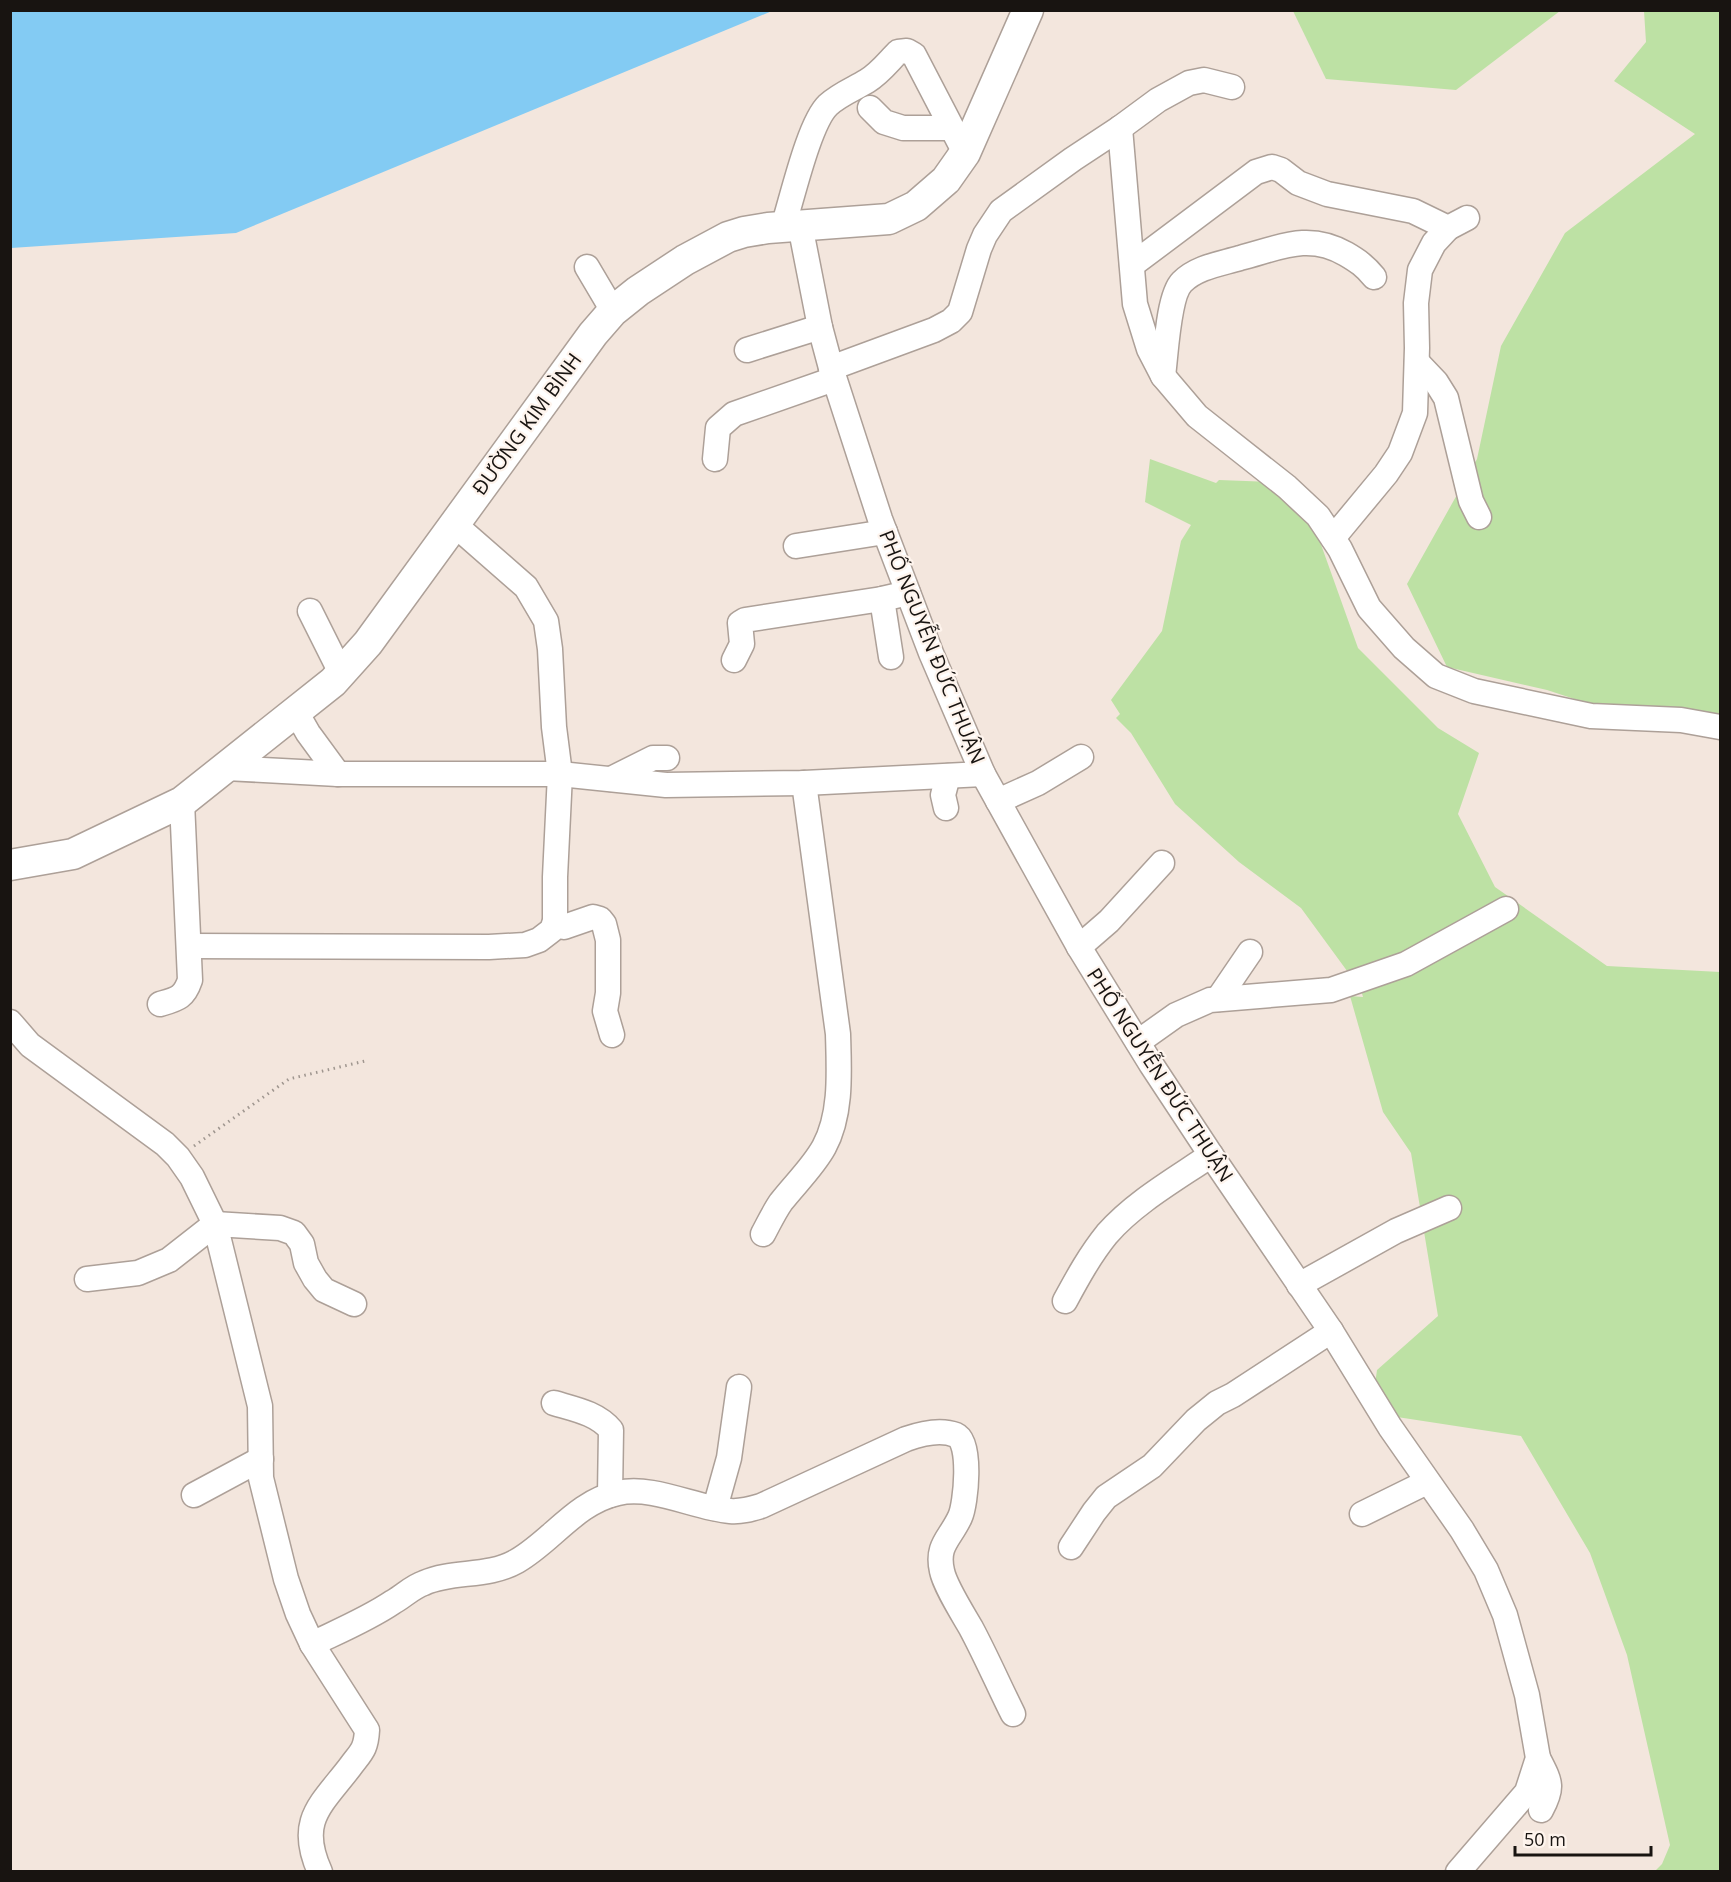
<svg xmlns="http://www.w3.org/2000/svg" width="1731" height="1882" viewBox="0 0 1731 1882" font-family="'Open Sans',sans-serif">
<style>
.green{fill:#bde1a4}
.water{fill:#83cbf3}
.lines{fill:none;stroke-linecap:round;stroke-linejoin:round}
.minor-casing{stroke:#ada098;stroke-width:27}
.major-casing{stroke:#ada098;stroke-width:33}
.path{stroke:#9f968f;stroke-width:3;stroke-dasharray:1.5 4.5;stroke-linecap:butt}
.minor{stroke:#fff;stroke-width:24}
.major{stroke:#fff;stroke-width:30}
.labels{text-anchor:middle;stroke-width:4.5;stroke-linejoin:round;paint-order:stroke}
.street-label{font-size:20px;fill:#181411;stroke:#fef4ed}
</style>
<rect width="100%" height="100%" fill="#f3e6dd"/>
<!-- green -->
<g class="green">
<polygon points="1293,11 1560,11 1456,90 1326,79"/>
<polygon points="1644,11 1720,11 1720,723 1663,728 1547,690 1447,667 1407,584 1477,459 1501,346 1565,233 1695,134 1614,81 1646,42"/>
<polygon points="1150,459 1216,483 1219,480 1299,483 1358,648 1438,728 1479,753 1458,814 1495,887 1607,966 1720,972 1720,1871 1655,1871 1662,1864 1670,1845 1627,1655 1590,1553 1521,1436 1371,1413 1377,1370 1438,1316 1411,1153 1383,1112 1350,996 1363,997 1361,990 1301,908 1239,862 1175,804 1131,733 1116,718 1120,714 1111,700 1162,631 1181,541 1191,525 1145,502"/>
</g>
<!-- water -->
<polygon class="water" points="11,10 772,10 772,11 236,233 11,248"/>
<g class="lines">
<!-- minor casing -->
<g class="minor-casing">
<g id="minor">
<polyline points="870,108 884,122 903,128 951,128"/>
<polyline points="1120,128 1135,304 1149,349 1163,376 1197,416 1287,487 1318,516 1340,549 1369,608 1404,648 1436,676 1474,691 1591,716 1681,720 1720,727"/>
<polyline points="800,225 820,327 831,368 880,519 931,653 983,774 1079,947 1151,1064 1211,1155 1331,1331 1390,1427 1462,1530 1486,1570 1505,1615 1527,1695 1538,1758 1527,1792 1458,1872"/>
<path d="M783 227C792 199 809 123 828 105 840 94 854 89 867 81 880 73 888 62 898 52L907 51 914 55 965 153"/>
<polyline points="1132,265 1256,172 1272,167 1281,170 1298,183 1327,194 1413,211 1448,228"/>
<polyline points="587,267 613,311"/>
<polyline points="747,350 820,327"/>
<polyline points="1417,362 1436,382 1446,398 1471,501 1479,517"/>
<polyline points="831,368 934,330 951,321 960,312 979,249 985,235 1001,211 1073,159 1120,128 1158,100 1189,83 1204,80 1232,87"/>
<path d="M1163 376C1166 355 1168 296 1182 282 1197 267 1220 264 1240 258 1279 248 1308 232 1346 254 1358 261 1365 266 1374 277"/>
<polyline points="715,459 718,428 734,414 834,379"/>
<polyline points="1333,538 1386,474 1400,453 1415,413 1417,348 1416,303 1420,270 1434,243 1448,228 1467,218"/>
<polyline points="796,546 885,532"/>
<polyline points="882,599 891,657"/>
<polyline points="310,611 341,673"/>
<polyline points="734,660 742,644 740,623 745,620 882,599 908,593"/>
<polyline points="296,712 308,733 338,774"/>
<polyline points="226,768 338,774 560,774 666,785 804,783 983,774"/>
<polyline points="611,779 653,758 667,758"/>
<polyline points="998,801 1038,783 1081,757"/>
<polyline points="946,808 943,795 948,776"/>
<polyline points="555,921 564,927 593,917 600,919 604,924 608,940 608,993 605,1011 612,1035"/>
<polyline points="189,946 489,947 525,945 539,940 552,930 555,921 555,877 560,774 554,727 550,649 546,621 526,587 454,524"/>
<polyline points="1079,947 1109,921 1162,863"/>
<polyline points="1218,999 1250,952"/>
<path d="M160 1004C177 999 184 998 190 980L182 802"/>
<path d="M10 1022 30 1045 165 1144 178 1157 192 1177 215 1224 260 1406 261 1478 286 1579 298 1614 312 1644 367 1730C366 1750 361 1752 350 1767 320 1806 297 1821 320 1872"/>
<polyline points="1138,1042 1176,1015 1210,1000 1331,990 1406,964 1506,909"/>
<path d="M763 1234C769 1223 774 1212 781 1202 795 1184 813 1167 824 1147 842 1114 839 1071 838 1034L804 783"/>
<polyline points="87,1279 138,1273 169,1260 215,1224 280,1228 294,1233 302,1244 306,1263 315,1279 324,1290 354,1304"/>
<polyline points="1299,1285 1396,1231 1449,1208"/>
<path d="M1065 1301C1078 1277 1090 1255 1107 1234 1135 1202 1176 1179 1211 1155"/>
<path d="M554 1403C574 1409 597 1413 611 1430L610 1495"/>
<polyline points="194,1495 261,1459"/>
<polyline points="715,1508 729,1458 739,1387"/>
<polyline points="1362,1514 1427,1482"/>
<polyline points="1071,1547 1094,1512 1106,1497 1152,1466 1196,1420 1217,1403 1233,1395 1331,1331"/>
<path d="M312 1644C339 1631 368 1619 393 1602 404 1596 412 1587 424 1583 454 1570 487 1578 517 1561 552 1541 576 1502 618 1493 653 1485 695 1508 730 1511 741 1512 751 1509 761 1506L906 1439C920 1434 941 1429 956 1435 972 1442 966 1504 960 1517 950 1539 936 1545 942 1571 945 1586 963 1614 971 1628 986 1656 999 1686 1013 1714"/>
<path d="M1538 1758C1550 1782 1554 1786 1541 1810"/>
</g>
</g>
<!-- major casing -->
<g class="major-casing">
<polyline id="major" points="10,865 73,854 182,802 333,682 368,643 593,334 613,311 638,291 685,260 728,237 744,232 768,228 889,219 916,206 946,180 965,153 1028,10"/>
</g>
<!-- path -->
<polyline class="path" points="194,1146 289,1079 365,1061"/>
<!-- minor -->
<use href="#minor" class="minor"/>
<!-- major -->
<use href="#major" class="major"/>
</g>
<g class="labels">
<!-- street labels -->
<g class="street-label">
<text transform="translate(527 424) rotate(-54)" y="7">ĐƯỜNG KIM BÌNH</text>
<text transform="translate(932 647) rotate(68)" y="7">PHỐ NGUYỄN ĐỨC THUẬN</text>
<text transform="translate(1160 1075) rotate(57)" y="7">PHỐ NGUYỄN ĐỨC THUẬN</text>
</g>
</g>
<!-- border -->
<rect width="1731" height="1882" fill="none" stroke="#181411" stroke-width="24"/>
<!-- scale -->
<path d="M1515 1846v9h136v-9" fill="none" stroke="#181411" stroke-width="3"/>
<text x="1524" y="1846" font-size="18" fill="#181411" stroke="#fef4ed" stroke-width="4.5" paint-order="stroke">50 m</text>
</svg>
